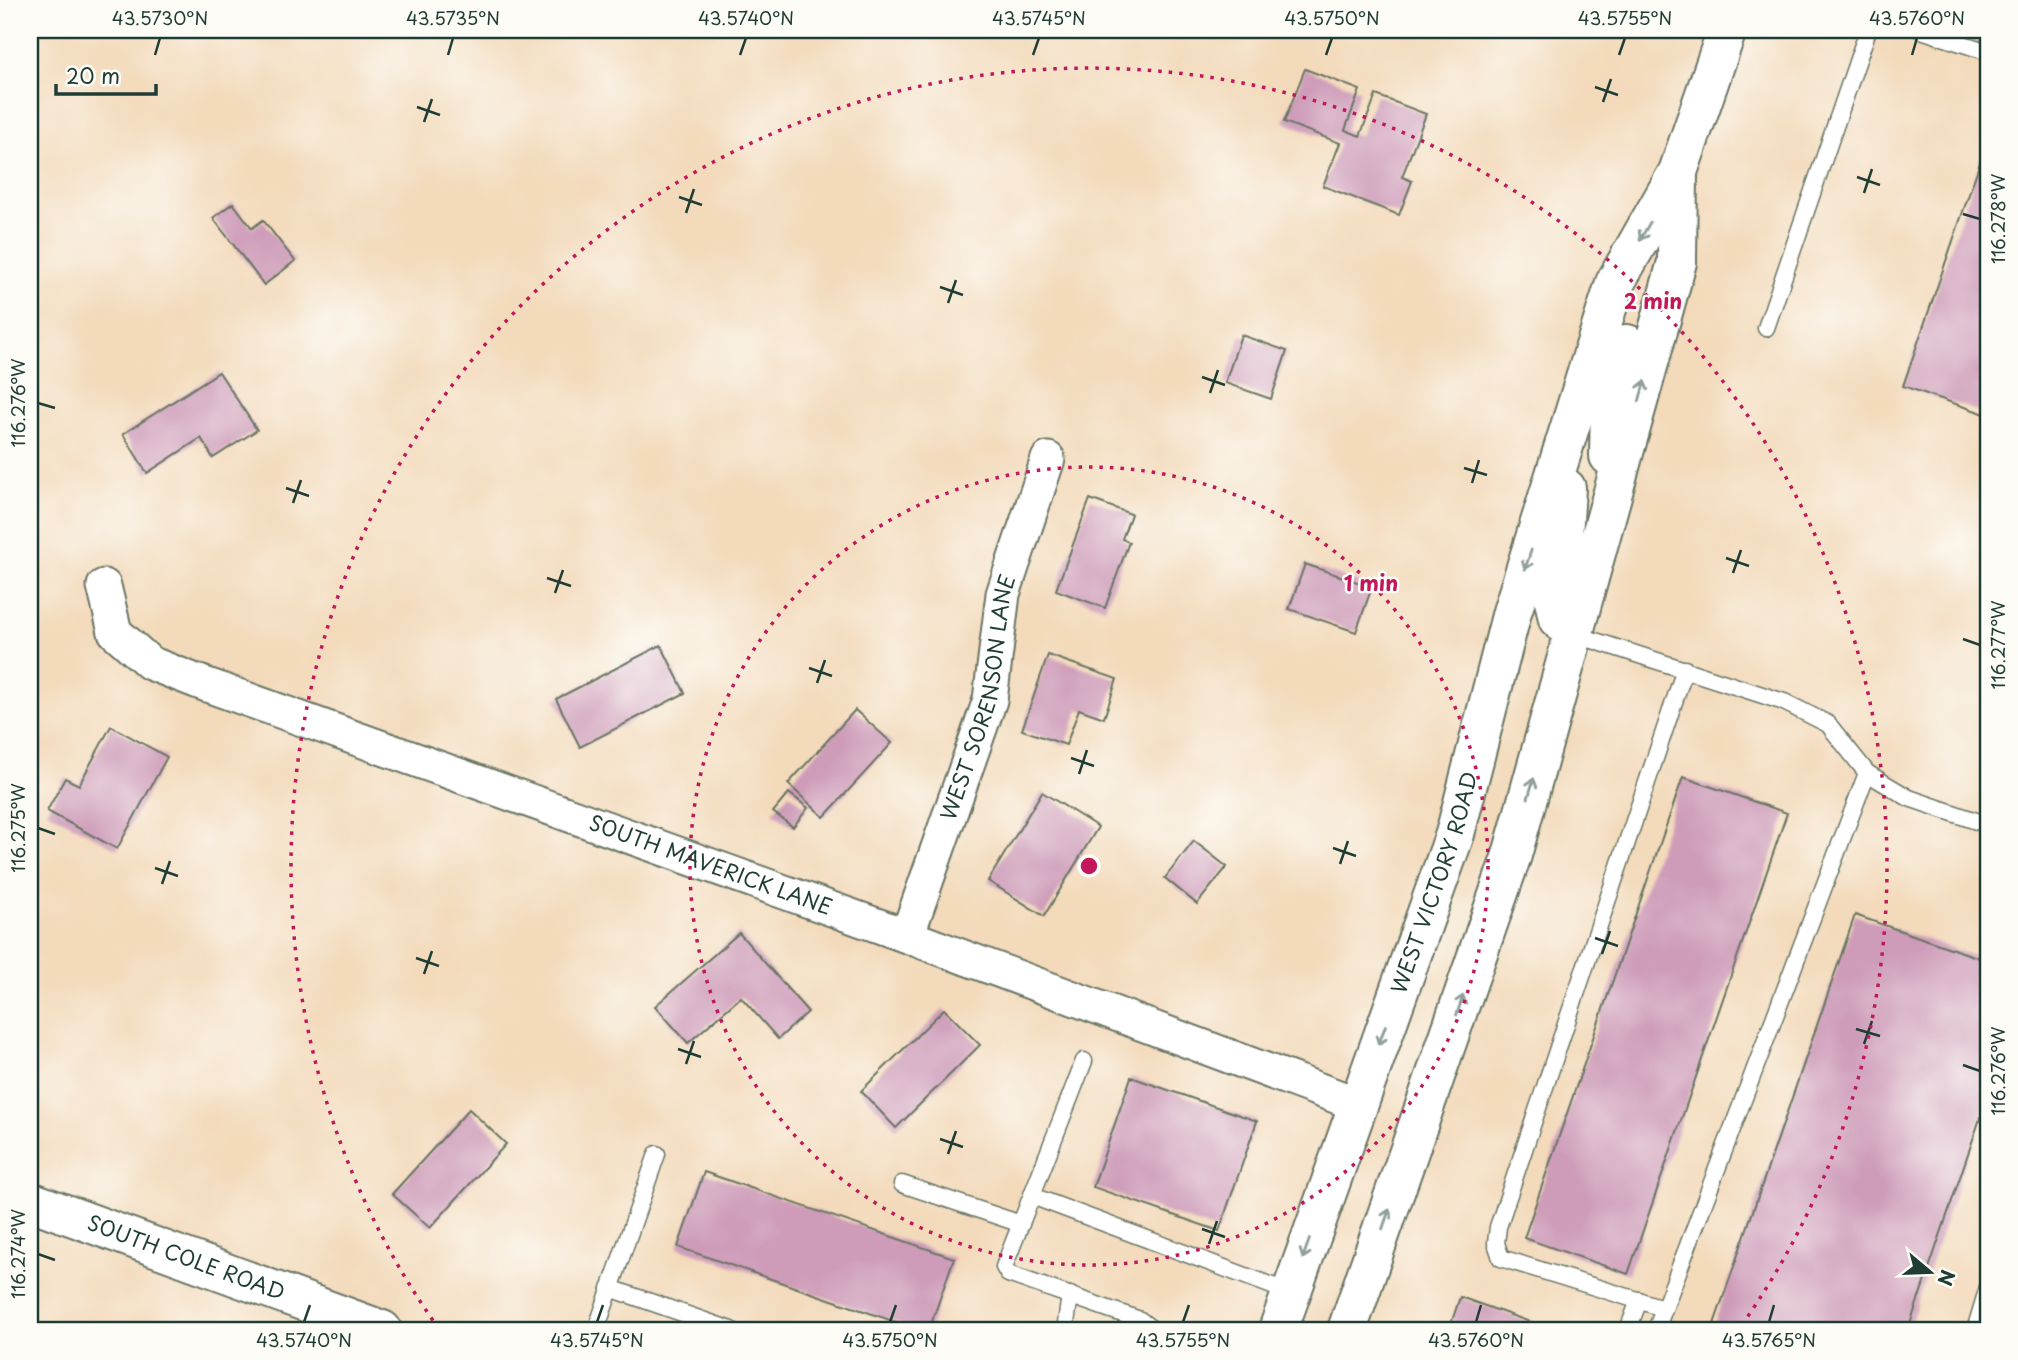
<svg xmlns="http://www.w3.org/2000/svg" width="2018" height="1360" viewBox="0 0 2018 1360" font-family="'Playpen Sans',sans-serif">
<style>
.building{fill:#ce9cb9}
.lines{fill:none;stroke-linecap:round;stroke-linejoin:round}
.service-casing{stroke:#697463;stroke-width:19}
.minor-casing{stroke:#697463;stroke-width:37}
.secondary-casing{stroke:#697463;stroke-width:42}
.service{stroke:#fff;stroke-width:16}
.minor{stroke:#fff;stroke-width:33}
.secondary{stroke:#fff;stroke-width:38}
.oneway{stroke:#8f9e9a}
.ticks{fill:none;stroke:#1f3d34;stroke-width:2.5}
.ring{fill:none;stroke:#c2185b;stroke-width:3.5;stroke-dasharray:3.5 7}
.labels{text-anchor:middle;stroke-width:5;stroke-linejoin:round;paint-order:stroke}
.street-label{font-size:21px;fill:#1f3d34;stroke:#fdfcf7}
.centre{fill:#c2185b;stroke:#fdfcf7;stroke-width:3.5}
.ring-label{font-size:21px;text-anchor:middle;font-weight:bold;fill:#c2185b;stroke:#fdfcf7;stroke-width:5;stroke-linejoin:round;paint-order:stroke}
.neatline{fill:none;stroke:#1f3d34;stroke-width:2.5}
.ticks-label{font-size:18px;text-anchor:middle;fill:#1f3d34}
</style>
<rect width="100%" height="100%" fill="#fdfcf7"/>
<filter id="ink" filterUnits="userSpaceOnUse"><feTurbulence type="fractalNoise" baseFrequency=".0143" numOctaves="2"/><feDisplacementMap in="SourceGraphic" scale="14" xChannelSelector="R" yChannelSelector="G"/><feConvolveMatrix kernelMatrix="1 2 1 2 8 2 1 2 1" color-interpolation-filters="sRGB"/></filter>
<filter id="wash" filterUnits="userSpaceOnUse"><feTurbulence type="fractalNoise" baseFrequency=".00686" numOctaves="4" result="noise"/><feDisplacementMap in="SourceGraphic" scale="28" xChannelSelector="R" yChannelSelector="G"/><feGaussianBlur stdDeviation="1.57" result="paint"/><feColorMatrix in="noise" values="0 0 0 0 0 0 0 0 0 0 0 0 0 0 0 0 0 1.4 0 .05"/><feComposite in="paint" operator="in"/></filter>
<g filter="url(#wash)">
<rect width="100%" height="100%" fill="#f3dabb"/>
<g id="blocks">
<!-- building -->
<g class="building">
<polygon points="1305,69 1360,90 1345,130 1360,136 1376,95 1426,114 1402,177 1412,181 1399,215 1323,186 1340,143 1284,122"/>
<polygon points="1988,139 1988,415 1903,386"/>
<polygon points="233,203 252,228 263,220 295,261 264,285 213,218"/>
<polygon points="1241,335 1287,351 1271,399 1225,383"/>
<polygon points="219,372 257,430 213,458 201,438 147,473 123,434"/>
<polygon points="1090,499 1131,514 1122,539 1129,542 1105,608 1056,590"/>
<polygon points="1305,564 1372,587 1356,632 1289,609"/>
<polygon points="661,645 685,693 580,747 556,699"/>
<polygon points="1048,655 1117,679 1104,718 1079,709 1066,745 1022,730"/>
<polygon points="855,710 892,743 824,817 788,784"/>
<polygon points="111,726 167,757 117,849 47,811 65,778 79,785"/>
<polygon points="1683,777 1787,813 1628,1274 1524,1238"/>
<polygon points="1042,792 1098,827 1044,916 988,881"/>
<polygon points="789,793 808,808 793,827 773,812"/>
<polygon points="1194,841 1227,867 1197,904 1165,878"/>
<polygon points="1855,915 1988,961 1988,1095 1908,1330 1712,1330"/>
<polygon points="739,933 808,1012 778,1039 741,997 688,1043 655,1006"/>
<polygon points="944,1009 980,1045 896,1128 861,1091"/>
<polygon points="1131,1077 1257,1121 1219,1231 1093,1187"/>
<polygon points="469,1109 506,1144 430,1228 392,1194"/>
<polygon points="704,1172 954,1258 929,1330 919,1330 678,1247"/>
<polygon points="1460,1297 1533,1323 1531,1330 1449,1330"/>
</g>
</g>
</g>
<g filter="url(#ink)">
<use href="#blocks" fill-opacity="0" stroke="#697463" stroke-width="2"/>
<g class="lines">
<!-- service casing -->
<g class="service-casing">
<g id="service">
<polyline points="1921,30 1988,52"/>
<polyline points="1766,328 1868,30"/>
<polyline points="1574,634 1784,702 1828,724 1867,773 1909,798 1988,825"/>
<polyline points="1084,1061 1004,1267 1008,1274 1140,1320 1153,1330"/>
<polyline points="902,1184 1021,1224"/>
<polyline points="1032,1196 1291,1293"/>
<polyline points="610,1288 731,1330"/>
<polyline points="1663,1308 1501,1258 1496,1243 1498,1227 1685,669"/>
<polyline points="596,1330 657,1154"/>
<polyline points="1065,1330 1070,1295"/>
<polyline points="1628,1330 1639,1300"/>
<polyline points="1656,1330 1867,773"/>
<polyline points="1975,1330 1988,1287"/>
</g>
</g>
<!-- minor casing -->
<g class="minor-casing">
<g id="minor">
<path id="s1" d="M104 586 115 632 150 663 196 681 907 936 1357 1104"/>
<path id="s2" d="M907 936 990 700 1003 594 1048 459"/>
</g>
</g>
<!-- secondary casing -->
<g class="secondary-casing">
<g id="secondary">
<polyline points="1609,456 1610,403 1627,344"/>
<polyline points="1566,488 1562,553 1554,600 1558,619 1574,634"/>
<path id="s3" d="M30 1201 382 1330"/>
<path id="s4" d="M1278 1330 1455 834 1512 612 1615 283 1678 172 1727 30"/>
<polyline points="1347,1330 1512,855 1677,262 1678,174"/>
</g>
</g>
<!-- service -->
<use href="#service" class="service"/>
<!-- minor -->
<use href="#minor" class="minor"/>
<!-- secondary -->
<use href="#secondary" class="secondary"/>
</g>
<!-- one-way arrows -->
<defs><path id="oneway-shaft" d="M-6 0H5M1.5-3L5.5 0L1.5 3" fill="none" stroke-width="1.6" stroke-linecap="round" stroke-linejoin="round" transform="scale(1.75)"/></defs>
<g class="oneway">
<use href="#oneway-shaft" transform="translate(1645 231) rotate(120)"/>
<use href="#oneway-shaft" transform="translate(1642 391) rotate(-75)"/>
<use href="#oneway-shaft" transform="translate(1528 560) rotate(108)"/>
<use href="#oneway-shaft" transform="translate(1531 788) rotate(-74)"/>
<use href="#oneway-shaft" transform="translate(1460 1005) rotate(-71)"/>
<use href="#oneway-shaft" transform="translate(1382 1035) rotate(110)"/>
<use href="#oneway-shaft" transform="translate(1386 1219) rotate(-71)"/>
<use href="#oneway-shaft" transform="translate(1306 1249) rotate(110)"/>
</g>
</g>
<!-- ticks -->
<path class="ticks" d="M155 55 160 38M448 55 453 38M740 55 746 38M1033 55 1039 38M1326 55 1332 38M1619 55 1625 38M1912 55 1917 38M1595 87 1618 95M1603 102 1611 79M417 107 440 115M424 122 432 99M1857 177 1880 185M1864 193 1872 169M679 197 702 205M686 213 694 189M1963 214 1980 219M940 287 963 295M948 303 956 280M1202 377 1225 385M1210 393 1218 370M38 403 55 408M1464 468 1487 475M1472 483 1479 460M286 488 309 496M293 503 301 480M1726 558 1749 566M1733 573 1741 550M547 578 571 586M555 593 563 570M1963 639 1980 645M809 668 832 676M817 683 825 660M1071 758 1094 766M1079 774 1087 750M38 828 55 834M1333 848 1356 856M1340 864 1348 841M155 868 178 876M162 884 170 861M1595 938 1618 946M1602 954 1610 931M416 958 439 966M424 974 432 951M1856 1029 1880 1036M1864 1044 1872 1021M678 1049 701 1057M686 1064 694 1041M1963 1065 1980 1071M940 1139 963 1147M948 1154 956 1131M1202 1229 1225 1237M1209 1244 1217 1221M38 1254 55 1260M304 1322 310 1305M597 1322 603 1305M890 1322 896 1305M1183 1322 1189 1305M1476 1322 1481 1305M1769 1322 1774 1305"/>
<!-- distance rings -->
<g class="ring">
<circle cx="1089" cy="866" r="399"/>
<path d="M439 1329A798 798 0 1 1 1739 1329"/>
</g>
<g class="labels">
<!-- street labels -->
<g class="street-label">
<text dy="7" stroke="none"><textPath href="#s2" startOffset="250">WEST SORENSON LANE</textPath></text>
<text dy="7" stroke="none"><textPath href="#s1" startOffset="690">SOUTH MAVERICK LANE</textPath></text>
<text dy="7" stroke="none"><textPath href="#s4" startOffset="474">WEST VICTORY ROAD</textPath></text>
<text dy="7" stroke="none"><textPath href="#s3" startOffset="166">SOUTH COLE ROAD</textPath></text>
</g>
</g>
<circle cx="1089" cy="866" r="10" class="centre"/>
<g class="ring-label">
<text x="1653" y="309">2 min</text>
<text x="1371" y="591">1 min</text>
</g>
<!-- margin -->
<rect width="2018" height="1360" fill="none" stroke="#fdfcf7" stroke-width="77"/>
<!-- north arrow -->
<g transform="translate(1930 1272) rotate(109)" stroke="#fdfcf7" stroke-width="5" paint-order="stroke">
<path d="M0-5L12 26L0 18L-12 26Z" fill="#1f3d34"/>
<text y="-10" font-size="19" font-weight="bold" text-anchor="middle" fill="#1f3d34">N</text>
</g>
<!-- scale -->
<path d="M56 84v10h100v-10" fill="none" stroke="#1f3d34" stroke-width="3.5"/>
<text x="66" y="84" font-size="21" fill="#1f3d34" stroke="#fdfcf7" stroke-width="5" paint-order="stroke">20 m</text>
<rect x="38" y="38" width="1942" height="1284" class="neatline"/>
<g class="ticks-label">
<text x="160" y="25">43.5730°N</text>
<text x="453" y="25">43.5735°N</text>
<text x="746" y="25">43.5740°N</text>
<text x="1039" y="25">43.5745°N</text>
<text x="1332" y="25">43.5750°N</text>
<text x="1625" y="25">43.5755°N</text>
<text x="1917" y="25">43.5760°N</text>
<text transform="translate(1999 219) rotate(-90)" y="6">116.278°W</text>
<text transform="translate(19 403) rotate(-90)" y="6">116.276°W</text>
<text transform="translate(1999 645) rotate(-90)" y="6">116.277°W</text>
<text transform="translate(19 828) rotate(-90)" y="6">116.275°W</text>
<text transform="translate(1999 1071) rotate(-90)" y="6">116.276°W</text>
<text transform="translate(19 1254) rotate(-90)" y="6">116.274°W</text>
<text x="304" y="1347">43.5740°N</text>
<text x="597" y="1347">43.5745°N</text>
<text x="890" y="1347">43.5750°N</text>
<text x="1183" y="1347">43.5755°N</text>
<text x="1476" y="1347">43.5760°N</text>
<text x="1769" y="1347">43.5765°N</text>
</g>
</svg>
